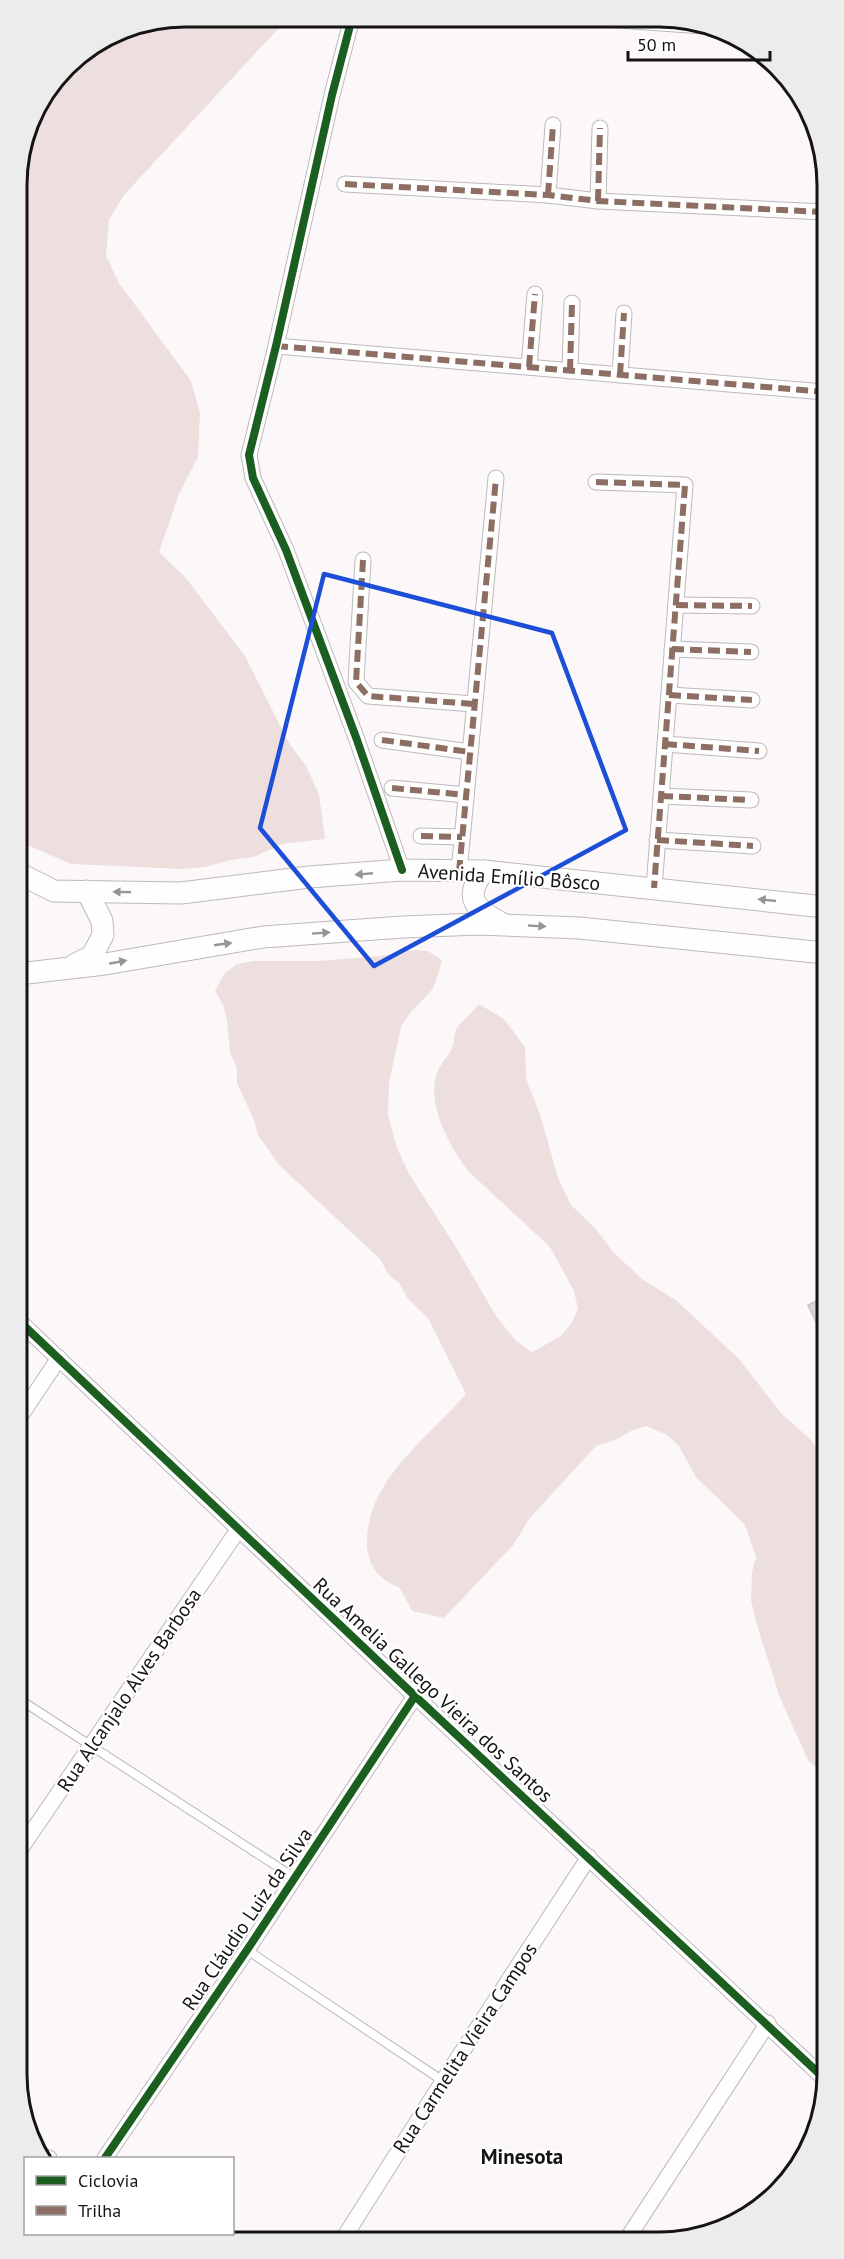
<svg xmlns="http://www.w3.org/2000/svg" width="844" height="2259" viewBox="0 0 844 2259" font-family="'PT Sans',sans-serif">
<style>
.green{fill:#eddfde}
.building{fill:#d8d5d7;stroke:#c4c2c4;stroke-width:1.5}
.lines{fill:none;stroke-linecap:round;stroke-linejoin:round}
.lane-casing{stroke:#bcb9bb;stroke-width:10}
.street-casing{stroke:#bcb9bb;stroke-width:17}
.secondary-casing{stroke:#bcb9bb;stroke-width:23}
.lane{stroke:#fffefe;stroke-width:8}
.street{stroke:#fffefe;stroke-width:15}
.secondary{stroke:#fffefe;stroke-width:21}
.quiet{stroke:#8d6e63;stroke-width:6;stroke-dasharray:12 6;stroke-linecap:butt}
.cycleway-casing{stroke:#fff;stroke-width:11}
.cycleway{stroke:#1b5e20;stroke-width:8}
.oneway{fill:#969495}
.marked{fill:none;stroke:#1d4ed8;stroke-width:4.5;stroke-linejoin:round}
.labels{text-anchor:middle;stroke-width:4.5;stroke-linejoin:round;paint-order:stroke}
.street-label{font-size:20px;fill:#161315;stroke:#fff}
.neighbourhood-label{font-size:21px;font-weight:bold;fill:#161315;stroke:#fff}
.rim{fill:none;stroke:#161315;stroke-width:3}
</style>
<rect width="100%" height="100%" fill="#fcf8fa"/>
<!-- green -->
<g class="green">
<polygon points="185,17 289,17 124,195 109,220 106,256 119,283 191,381 200,413 198,457 179,494 159,552 186,578 245,656 289,743 306,766 319,794 325,839 282,844 254,857 231,860 205,867 182,869 71,864 18,841 17,174 34,110 74,59 121,29"/>
<path d="M412 950 428 951 442 960 438 975 432 990 410 1013 401 1027 389 1083 388 1115 397 1148 409 1174 456 1247 496 1316 516 1341 532 1352 561 1336 571 1324 578 1309 574 1291 550 1247 468 1171C450 1147 426 1105 437 1073 440 1064 447 1058 451 1050 455 1044 453 1034 457 1028 463 1020 472 1012 479 1004L504 1019 525 1047 526 1079 540 1114 558 1178 571 1205 596 1229 613 1252 642 1279 677 1301 739 1359 781 1413 811 1440 826 1461 827 1777 808 1760 780 1698 756 1622 751 1600 752 1572 756 1557 745 1525 696 1477 679 1446 667 1435 646 1426 631 1431 615 1440 596 1446 529 1519 514 1544 444 1618 412 1611 400 1588C379 1579 368 1567 367 1544 365 1481 429 1437 466 1394L428 1318 408 1299 400 1284 388 1274 380 1259 280 1166 258 1135 254 1120 237 1083V1068L230 1052 227 1020 223 1005 215 991 224 974 237 964 253 961H319L380 956Z"/>
</g>
<!-- building -->
<polygon class="building" points="826,1296 826,1343 808,1305"/>
<g class="lines">
<!-- lane casing -->
<g class="lane-casing">
<g id="lane">
<polyline points="19,1699 295,1878"/>
<polyline points="247,1950 443,2081"/>
</g>
</g>
<!-- street casing -->
<g class="street-casing">
<g id="street">
<polyline points="352,18 332,95 276,346 249,455 253,478 286,550 357,740 402,870"/>
<polyline points="604,19 704,26"/>
<polyline points="345,184 548,195 598,201 824,212"/>
<polyline points="548,195 553,125"/>
<polyline points="598,201 600,128"/>
<polyline points="276,346 825,392"/>
<polyline points="529,367 535,294"/>
<polyline points="570,371 572,303"/>
<polyline points="620,375 624,313"/>
<polyline points="596,482 685,485 654,888"/>
<polyline points="363,560 356,682 368,696 474,704"/>
<polyline points="676,605 752,606"/>
<polyline points="672,649 751,652"/>
<polyline points="669,695 752,700"/>
<polyline points="382,740 470,752"/>
<polyline points="665,744 759,751"/>
<polyline points="392,788 466,795"/>
<polyline points="661,796 751,800"/>
<polyline points="421,836 462,837"/>
<polyline points="657,840 753,846"/>
<polyline points="459,872 496,478"/>
<polyline points="19,1321 415,1696 827,2081"/>
<polyline points="19,1418 59,1358"/>
<polyline points="19,1851 238,1530"/>
<polyline points="46,2157 49,2158"/>
<polyline points="105,2158 247,1950 415,1696"/>
<polyline points="166,2234 175,2239"/>
<polyline points="343,2239 443,2081 589,1857"/>
<polyline points="627,2239 768,2023"/>
</g>
</g>
<!-- secondary casing -->
<g class="secondary-casing">
<g id="secondary">
<path d="M484 871C462 898 476 910 503 924"/>
<polyline points="18,873 54,891 181,893 309,877 402,870 484,871 825,907"/>
<polyline points="74,965 92,956 103,935 102,921 87,891"/>
<polyline points="18,974 105,964 263,937 403,927 478,924 579,928 825,953"/>
</g>
</g>
<!-- lane -->
<use href="#lane" class="lane"/>
<!-- street -->
<use href="#street" class="street"/>
<!-- secondary -->
<use href="#secondary" class="secondary"/>
<!-- quiet -->
<g class="quiet">
<polyline points="604,19 704,26"/>
<polyline points="345,184 548,195 598,201 824,212"/>
<polyline points="548,195 553,125"/>
<polyline points="598,201 600,128"/>
<polyline points="276,346 825,392"/>
<polyline points="529,367 535,294"/>
<polyline points="570,371 572,303"/>
<polyline points="620,375 624,313"/>
<polyline points="596,482 685,485 654,888"/>
<polyline points="363,560 356,682 368,696 474,704"/>
<polyline points="676,605 752,606"/>
<polyline points="672,649 751,652"/>
<polyline points="669,695 752,700"/>
<polyline points="382,740 470,752"/>
<polyline points="665,744 759,751"/>
<polyline points="392,788 466,795"/>
<polyline points="661,796 751,800"/>
<polyline points="421,836 462,837"/>
<polyline points="657,840 753,846"/>
<polyline points="459,872 496,478"/>
</g>
<!-- cycleway casing -->
<g class="cycleway-casing">
<g id="cycleway">
<polyline points="352,18 332,95 276,346 249,455 253,478 286,550 357,740 402,870"/>
<polyline points="19,1321 415,1696 827,2081"/>
<polyline points="105,2158 247,1950 415,1696"/>
</g>
</g>
<!-- cycleway -->
<use href="#cycleway" class="cycleway"/>
</g>
<!-- one-way arrows -->
<defs><path id="oneway-solid" d="M-6-.8H1V-3.2L6.5 0L1 3.2V.8H-6Z" transform="scale(1.5)"/></defs>
<g class="oneway">
<use href="#oneway-solid" transform="translate(364 874) rotate(175)"/>
<use href="#oneway-solid" transform="translate(122 892) rotate(-179)"/>
<use href="#oneway-solid" transform="translate(767 900) rotate(-174)"/>
<use href="#oneway-solid" transform="translate(537 926) rotate(3)"/>
<use href="#oneway-solid" transform="translate(321 933) rotate(-4)"/>
<use href="#oneway-solid" transform="translate(223 944) rotate(-8)"/>
<use href="#oneway-solid" transform="translate(118 962) rotate(-10)"/>
</g>
<!-- marked area -->
<path class="marked" d="M324 574 552 633 626 830 374 966 260 828Z"/>
<g class="labels">
<!-- street labels -->
<g class="street-label">
<text transform="translate(509 877) rotate(4)" y="7">Avenida Emílio Bôsco</text>
<text transform="translate(129 1690) rotate(-56)" y="7">Rua Alcanjalo Alves Barbosa</text>
<text transform="translate(433 1690) rotate(43)" y="7">Rua Amelia Gallego Vieira dos Santos</text>
<text transform="translate(247 1919) rotate(-56)" y="7">Rua Cláudio Luiz da Silva</text>
<text transform="translate(465 2048) rotate(-57)" y="7">Rua Carmelita Vieira Campos</text>
</g>
<!-- neighbourhood labels -->
<g class="neighbourhood-label">
<text x="522" y="2164">Minesota</text>
</g>
</g>
<!-- crop -->
<path d="M0 0H844V2259H0ZM185 27H659A158 158 0 0 1 817 185V2074A158 158 0 0 1 659 2232H185A158 158 0 0 1 27 2074V185A158 158 0 0 1 185 27Z" fill="#ececec" fill-rule="evenodd"/>
<path class="rim" d="M185 27H659A158 158 0 0 1 817 185V2074A158 158 0 0 1 659 2232H185A158 158 0 0 1 27 2074V185A158 158 0 0 1 185 27Z"/>
<!-- legend -->
<rect x="24" y="2157" width="210" height="78" fill="#ffffff" stroke="#a2a1a1" stroke-width="1.5"/>
<rect x="36" y="2176" width="30" height="9" fill="#1b5e20" stroke="#a2a1a1" stroke-width="1.5"/>
<text x="78" y="2187" font-size="18" fill="#161315">Ciclovia</text>
<rect x="36" y="2206" width="30" height="9" fill="#8d6e63" stroke="#a2a1a1" stroke-width="1.5"/>
<text x="78" y="2217" font-size="18" fill="#161315">Trilha</text>
<!-- scale -->
<path d="M628 51v9h142v-9" fill="none" stroke="#161315" stroke-width="3"/>
<text x="637" y="51" font-size="18" fill="#161315" stroke="#ffffff" stroke-width="4.5" paint-order="stroke">50 m</text>
</svg>
